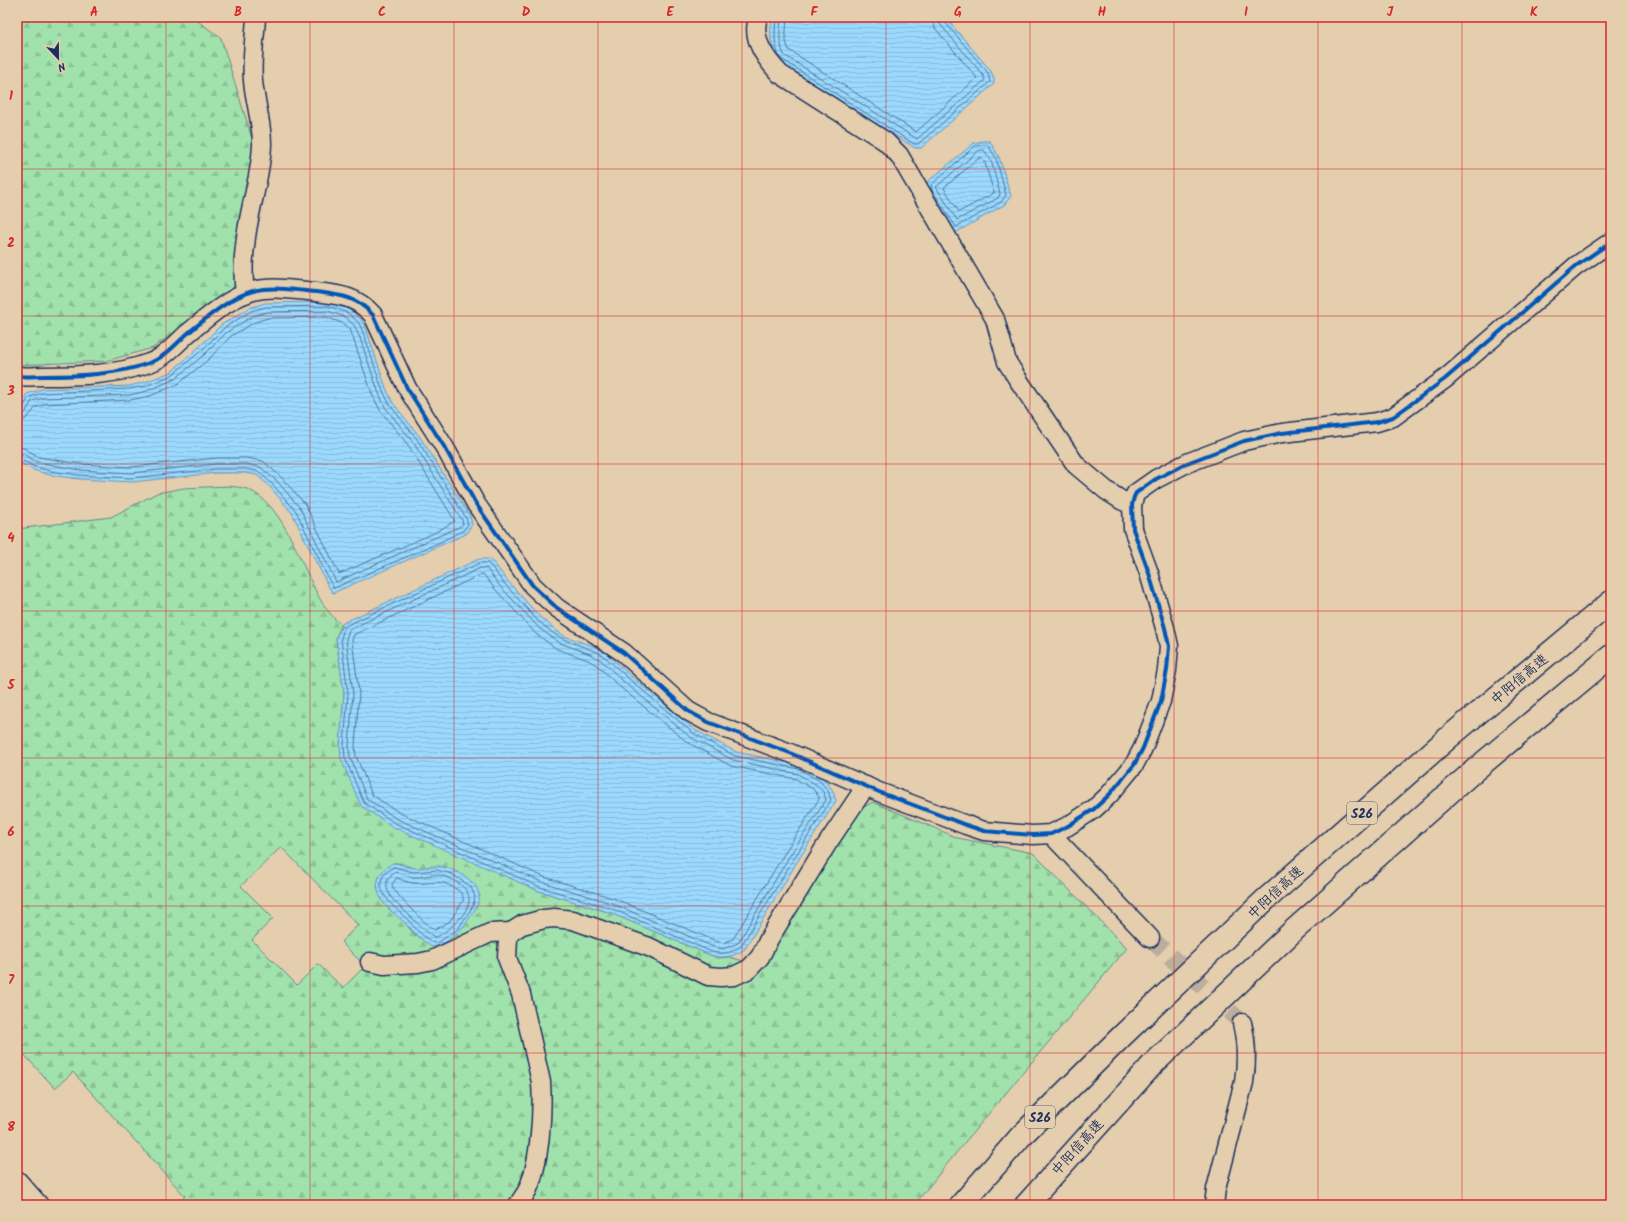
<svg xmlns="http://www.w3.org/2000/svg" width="1628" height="1222" viewBox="0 0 1628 1222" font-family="Kalam,'LXGW WenKai TC',sans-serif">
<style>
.forest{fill:url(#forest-firs);stroke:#5e8885;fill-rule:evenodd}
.water{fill:url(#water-rules);stroke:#6896bd}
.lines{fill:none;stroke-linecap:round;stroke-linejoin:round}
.shore{stroke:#4e739e;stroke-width:1}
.minor-tunnel{stroke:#bcae9d;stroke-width:18;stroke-dasharray:18 9;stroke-linecap:butt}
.minor-casing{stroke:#1b2f5e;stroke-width:21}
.highway-casing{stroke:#1b2f5e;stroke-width:25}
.minor{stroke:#e4cead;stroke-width:18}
.highway{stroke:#e4cead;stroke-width:22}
.cycleway-casing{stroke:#e4cead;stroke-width:6}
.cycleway{stroke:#0057b8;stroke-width:4}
.grid{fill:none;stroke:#d62828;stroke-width:1;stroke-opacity:0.55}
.labels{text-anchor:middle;stroke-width:3;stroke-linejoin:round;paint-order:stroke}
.shield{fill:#e4cead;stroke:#575f76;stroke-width:1}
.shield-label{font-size:13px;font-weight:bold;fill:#1b2f5e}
.street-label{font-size:14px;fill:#1b2f5e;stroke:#e4cead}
.neatline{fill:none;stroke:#d62828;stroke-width:1.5}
.grid-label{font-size:13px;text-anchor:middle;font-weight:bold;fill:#d62828}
</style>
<defs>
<pattern id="forest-firs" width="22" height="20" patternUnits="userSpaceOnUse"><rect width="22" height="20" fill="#a1e2ac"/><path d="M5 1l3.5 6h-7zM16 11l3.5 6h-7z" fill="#8ac296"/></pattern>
<pattern id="water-rules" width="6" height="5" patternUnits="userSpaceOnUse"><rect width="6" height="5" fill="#9bdafd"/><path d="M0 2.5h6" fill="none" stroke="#85bbdb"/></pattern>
</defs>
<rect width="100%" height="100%" fill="#e4cead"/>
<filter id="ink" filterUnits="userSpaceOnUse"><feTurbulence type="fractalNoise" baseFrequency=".025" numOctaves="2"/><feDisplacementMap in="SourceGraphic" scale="8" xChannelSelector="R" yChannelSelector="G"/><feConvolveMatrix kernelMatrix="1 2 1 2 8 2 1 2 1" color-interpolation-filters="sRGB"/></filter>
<g filter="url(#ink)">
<!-- forest -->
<g class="forest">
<polygon points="17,17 192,17 221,38 254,145 234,287 153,348 106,361 17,365"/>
<path d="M229 486C234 487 241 487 247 489 286 505 302 571 323 604 328 612 335 619 341 625L336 638 344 693 340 746 476 862 539 891 608 912 710 955 718 958 729 957 762 966 858 810 873 802 958 838 1033 853 1127 948 960 1148 914 1205H177L185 1196 73 1072 55 1088 17 1047V529L111 517 157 493 184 488ZM281 847 358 925 341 942 365 966 343 988 318 964 297 985 252 940 273 918 241 886ZM393 863H398L414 868 416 936 405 923Z"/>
</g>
<!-- water -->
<g class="water">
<path d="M773 17H945L991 71 994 79V84L921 148H915L777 61C771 46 768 32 773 17Z"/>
<polygon points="982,141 990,141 999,157 1011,196 1004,205 955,233 928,192 926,183 974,143"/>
<path d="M329 302C344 307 356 311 365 325L386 388 393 403 420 437 470 516 472 524 466 534 333 593 327 584 292 513 271 488 257 475 245 473H217L131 482 79 479 50 475 33 470 17 461V412L20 402 27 394 42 389 129 386 145 382 171 372 199 347 221 325 249 308 265 303Z"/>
<path d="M479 559H489L494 563 506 579 540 617 556 630 564 636 599 648 607 654 630 675 695 730 736 752 800 765 823 778 832 789 836 801 797 862 745 949C733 957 723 959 710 955L608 912 539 891 393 827 361 806 341 759 340 746 344 693 336 638 343 623Z"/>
<path d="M393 863C400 863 407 867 414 868 422 869 431 865 439 866 453 868 481 881 479 898 478 907 473 913 468 920 460 933 448 944 432 947 420 939 415 933 405 923 399 917 391 912 386 906 373 890 374 873 393 863Z"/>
</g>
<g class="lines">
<!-- shore -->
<g class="shore">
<path d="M776 17C775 33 773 43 780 58L914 144H918L990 82 988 73 944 21 943 17"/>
<path d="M781 17C780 31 778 40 784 55L917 139 985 80 983 75 940 24 938 17"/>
<path d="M787 17C787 30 783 38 789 50L916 132 977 78 935 28 932 17"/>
<polygon points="982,145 988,145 996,158 1006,195 1001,202 956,227 932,190 931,185 975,146"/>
<polygon points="984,150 991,160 1000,194 998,198 957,220 936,187 978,151"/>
<polygon points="981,157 985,163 994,193 959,212 944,188"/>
<polyline points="17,410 22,409 29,397 43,393 130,389 146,386 172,375 202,350 224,328 251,311 266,307 328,306 348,313 359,323 365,337 382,389 390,405 417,439 466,518 468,524 464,530 436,544 334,588 330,582 296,511 273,485 258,471 245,469 216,469 131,478 79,475 51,471 35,467 17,458"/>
<polyline points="17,415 25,413 32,401 44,398 130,395 147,391 175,379 205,354 227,332 253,316 267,312 328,311 345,317 354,325 360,338 378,391 385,407 413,442 462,520 463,524 461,526 336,582 300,508 277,481 260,467 246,464 216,464 131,473 80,470 37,462 23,454 17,453"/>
<path d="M17 421C28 421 30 414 36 407L45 404 130 400 150 396 178 384 209 359 231 336 255 322 268 318 326 317 342 323 350 329 372 394 380 410 408 445 455 521 432 534 339 574 305 504 281 477 263 461 246 458H217L131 467 80 464 39 457 24 448 17 447"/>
<path d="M480 563H487L491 566 503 582 537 620 553 633 563 639 597 652 605 657 628 678 693 733 735 756 799 769 820 781 828 791 831 800 793 860 741 946C731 953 723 955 712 952L610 908 540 887 395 823 364 803 345 758 344 746 348 693 341 639 344 627Z"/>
<polygon points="481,568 487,569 499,585 540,629 560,643 590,654 602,661 624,682 690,737 733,760 798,774 817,785 824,793 826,800 789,857 738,943 723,949 714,947 611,903 542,882 397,819 367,799 350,757 349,746 353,693 346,639 349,630"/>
<polygon points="483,574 495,589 536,634 557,649 588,660 598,666 620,687 687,742 731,766 796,779 813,789 819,797 819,799 784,854 733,939 723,943 716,941 613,898 544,877 400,813 372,795 356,756 355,746 359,693 352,640 354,635"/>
<path d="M394 867 413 872 437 870 452 874 471 887 475 897 473 906 458 929 439 942 434 943C423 937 416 929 408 920 394 907 363 883 394 867Z"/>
<path d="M395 872C401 873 407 876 413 877 421 878 430 874 438 875 446 876 452 879 458 883 486 901 454 926 437 937H434C425 931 418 924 410 916 400 906 384 896 387 881Z"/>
<path d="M397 878C402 880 407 882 412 883 431 885 437 877 456 889 461 892 464 895 463 901L450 921 435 930C425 924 395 895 392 885Z"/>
</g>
<!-- minor-tunnel -->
<polyline class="minor-tunnel" points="1150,938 1242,1023"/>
<!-- minor casing -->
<g class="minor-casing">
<g id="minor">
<path d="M758 17C751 39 765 58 780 74L885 141 899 155 995 319 1007 362 1017 378 1076 465 1107 491 1121 500 1132 505"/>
<path d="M245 294C243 278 243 262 245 246 248 211 261 178 262 144 262 122 255 102 253 81 251 60 255 38 256 17"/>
<path d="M17 376C26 377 35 376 44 376 78 376 117 375 149 363 164 358 176 344 187 334 205 319 230 297 253 291 273 286 296 290 316 292 340 295 356 296 373 315L407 388 445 448 476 504 533 586 557 608 624 653 688 711 708 722 790 753 879 792 966 825 984 831 1033 835 1051 834 1068 826 1094 809 1109 795 1134 765 1143 748 1161 701 1167 670 1169 646 1165 628 1149 573 1133 529 1132 505 1134 497 1136 493 1156 479 1187 463 1244 441 1282 433 1377 422 1393 417 1445 379 1576 266 1611 242"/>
<polyline points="1051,834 1150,938"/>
<polyline points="370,962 384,965 418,963 432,960 490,933 511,932"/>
<polyline points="17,1180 39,1205"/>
<path d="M518 1205C521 1200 525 1195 528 1189 540 1162 543 1112 541 1082L521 994 507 958 508 938 511 932 522 925 544 919 554 918 573 920 649 947 708 976 721 977 734 976 749 969 760 957 769 939 827 844 866 786"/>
<path d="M1214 1205 1216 1189 1244 1082C1247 1062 1247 1043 1242 1023"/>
</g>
</g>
<!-- highway casing -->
<g class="highway-casing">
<g id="highway">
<polyline points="961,1205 1021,1136 1123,1035 1265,900 1448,738 1611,602"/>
<polyline points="1026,1205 1152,1065 1293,931 1476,769 1611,656"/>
</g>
</g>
<!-- minor -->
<use href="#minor" class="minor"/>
<!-- highway -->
<use href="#highway" class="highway"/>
<!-- cycleway casing -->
<g class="cycleway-casing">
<path id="cycleway" d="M17 376C26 377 35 376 44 376 78 376 117 375 149 363 164 358 176 344 187 334 205 319 230 297 253 291 273 286 296 290 316 292 340 295 356 296 373 315L407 388 445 448 476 504 533 586 557 608 624 653 688 711 708 722 790 753 879 792 966 825 984 831 1033 835 1051 834 1068 826 1094 809 1109 795 1134 765 1143 748 1161 701 1167 670 1169 646 1165 628 1149 573 1133 529 1132 505 1134 497 1136 493 1156 479 1187 463 1244 441 1282 433 1377 422 1393 417 1445 379 1576 266 1611 242"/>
</g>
<!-- cycleway -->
<use href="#cycleway" class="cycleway"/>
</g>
</g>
<!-- grid -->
<path class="grid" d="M166 17V1205M310 17V1205M454 17V1205M598 17V1205M742 17V1205M886 17V1205M1030 17V1205M1174 17V1205M1318 17V1205M1462 17V1205M17 169H1611M17 316H1611M17 464H1611M17 611H1611M17 758H1611M17 906H1611M17 1053H1611"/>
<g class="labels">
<!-- shield labels -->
<g class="shield">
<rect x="1347" y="802" width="30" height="22" rx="3"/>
<rect x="1025" y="1106" width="30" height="22" rx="3"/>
</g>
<g class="shield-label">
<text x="1362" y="818">S26</text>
<text x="1040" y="1122">S26</text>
</g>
<!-- street labels -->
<g class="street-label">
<text transform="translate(1519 679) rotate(-40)" y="5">中阳信高速</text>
<text transform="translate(1275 892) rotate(-43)" y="5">中阳信高速</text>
<text transform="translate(1077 1147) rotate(-48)" y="5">中阳信高速</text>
</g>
</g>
<!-- margin -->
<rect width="1628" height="1222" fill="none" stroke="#e4cead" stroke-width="44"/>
<!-- north arrow -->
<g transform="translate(58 58) rotate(158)" stroke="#e4cead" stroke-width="3" paint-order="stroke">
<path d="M0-3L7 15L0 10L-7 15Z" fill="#1b2f5e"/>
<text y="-6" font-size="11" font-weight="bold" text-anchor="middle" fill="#1b2f5e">N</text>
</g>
<rect x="22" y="22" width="1584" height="1178" class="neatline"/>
<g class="grid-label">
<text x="94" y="16">A</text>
<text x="238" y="16">B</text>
<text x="382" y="16">C</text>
<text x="526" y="16">D</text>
<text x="670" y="16">E</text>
<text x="814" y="16">F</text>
<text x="958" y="16">G</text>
<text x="1102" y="16">H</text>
<text x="1246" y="16">I</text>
<text x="1390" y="16">J</text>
<text x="1534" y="16">K</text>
<text x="11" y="100">1</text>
<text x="11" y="247">2</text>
<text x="11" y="395">3</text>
<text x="11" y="542">4</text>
<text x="11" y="689">5</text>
<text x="11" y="836">6</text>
<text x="11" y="984">7</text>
<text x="11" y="1131">8</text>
</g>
</svg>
